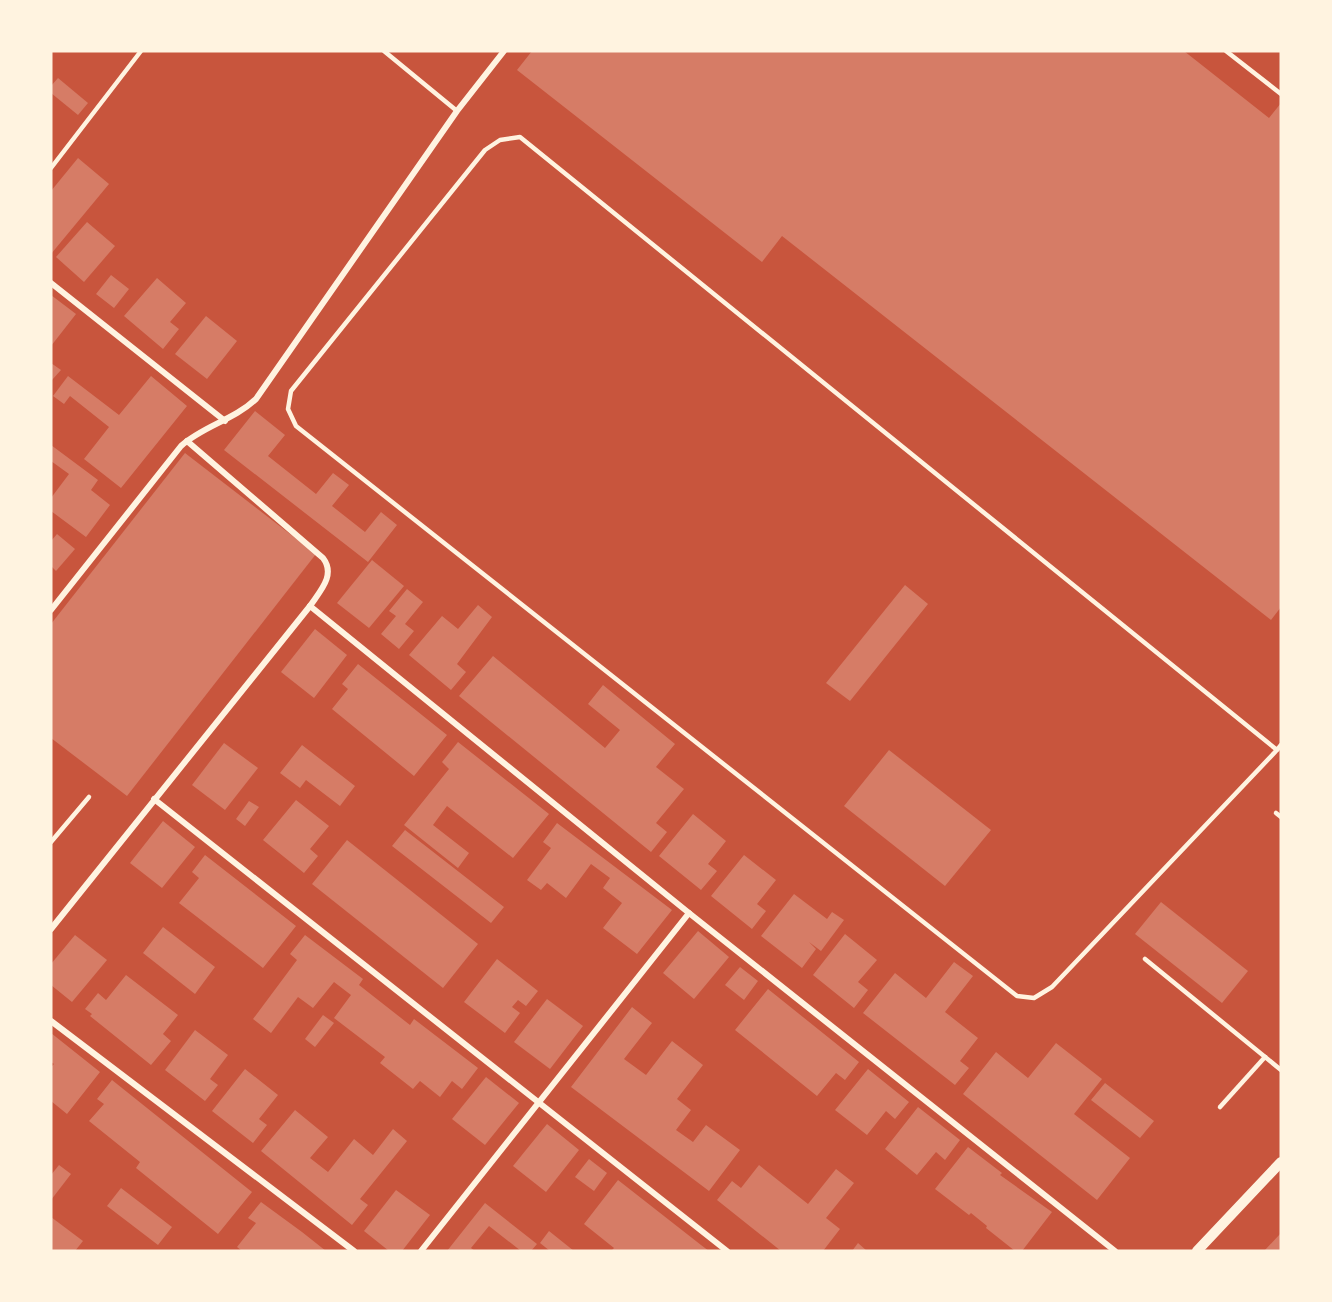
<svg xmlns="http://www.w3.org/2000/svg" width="1332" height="1302" viewBox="0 0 1332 1302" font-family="'Open Sans',sans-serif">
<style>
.building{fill:#d67c66}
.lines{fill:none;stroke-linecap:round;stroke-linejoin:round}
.service{stroke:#fff3e0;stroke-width:4.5}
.minor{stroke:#fff3e0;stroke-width:6}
.tertiary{stroke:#fff3e0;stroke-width:10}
</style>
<rect width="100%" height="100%" fill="#c8553d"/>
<!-- building -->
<g class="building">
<polygon points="532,51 1184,51 1269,118 1281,103 1281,607 1271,620 782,236 762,262 517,70"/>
<polygon points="58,78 88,103 78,115 51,93 51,86"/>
<polygon points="78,158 109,184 51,254 51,191"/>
<polygon points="87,222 115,246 84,282 56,257"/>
<polygon points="111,275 129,289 114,308 96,294"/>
<polygon points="157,278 186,303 170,322 179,329 163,349 124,316"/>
<polygon points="51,295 76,314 51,346"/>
<polygon points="206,316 237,341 207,379 175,354"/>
<polygon points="51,363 61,370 52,380 51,379"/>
<polygon points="68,376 119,415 151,376 187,406 121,488 84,459 109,427 70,396 64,404 53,396"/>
<polygon points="255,411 285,435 268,456 316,494 333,473 349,485 332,506 365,532 381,512 397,525 368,562 224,450"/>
<polygon points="51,445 98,480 91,490 110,505 86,537 51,511 51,498 69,474 51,461"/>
<polygon points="185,453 316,554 127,796 51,738 51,624"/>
<polygon points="57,534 75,549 56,571 51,566 51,541"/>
<polygon points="372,560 404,586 369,628 337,603"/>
<polygon points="905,585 928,604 850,701 826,683"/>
<polygon points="407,589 423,602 405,624 414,631 399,649 381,634 396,616 389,611"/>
<polygon points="478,605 492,617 457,664 466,672 451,690 409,655 442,616 458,629"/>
<polygon points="315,629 347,655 314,698 281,672"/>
<polygon points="493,656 605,748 620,730 588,704 603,685 675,744 656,767 684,789 656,823 667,832 651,852 459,696"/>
<polygon points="358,664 447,735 414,776 332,709 348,689 342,684"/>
<polygon points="458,742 549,814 513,858 447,806 433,825 469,853 458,868 404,825 449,769 442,762"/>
<polygon points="224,743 258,768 225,810 192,785"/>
<polygon points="302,745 355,786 340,806 306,780 300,788 280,773"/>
<polygon points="889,750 991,830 945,886 844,806"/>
<polygon points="296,800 329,826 310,849 318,856 304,873 263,840"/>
<polygon points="249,801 259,807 245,826 236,819"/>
<polygon points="693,814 726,841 708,864 717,871 701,890 659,856"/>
<polygon points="163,821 195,847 162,888 130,863"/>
<polygon points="557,823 672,910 637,954 603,928 622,903 603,888 610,878 591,864 566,898 547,883 541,890 527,880 551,848 543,842"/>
<polygon points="405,830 504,907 491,923 392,846"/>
<polygon points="347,840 478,944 443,988 312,884"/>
<polygon points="205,855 296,926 263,968 179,903 199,878 192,872"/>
<polygon points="744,855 776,880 757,904 766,911 752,929 711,896"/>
<polygon points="794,894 827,919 832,912 844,920 821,951 809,942 816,949 802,968 761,936"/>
<polygon points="1161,902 1248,971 1222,1003 1135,934"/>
<polygon points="163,927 215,967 195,994 143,953"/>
<polygon points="698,931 729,957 694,999 663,973"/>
<polygon points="845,934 877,960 858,982 868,990 854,1008 813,975"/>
<polygon points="75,935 107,960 72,1002 51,985 51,964"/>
<polygon points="305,935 363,979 359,985 410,1025 414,1019 478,1068 462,1089 452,1081 440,1097 420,1081 413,1089 380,1063 385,1057 334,1018 351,995 334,982 313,1008 298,997 271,1033 253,1019 297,960 290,954"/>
<polygon points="497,959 538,991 526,1006 518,1000 512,1007 520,1013 505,1033 464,1002"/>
<polygon points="954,962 973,976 945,1012 978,1038 960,1061 969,1068 955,1085 863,1013 895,973 926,998"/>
<polygon points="740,967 758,981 744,1000 725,985"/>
<polygon points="126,975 178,1015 163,1034 171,1041 151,1065 90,1016 92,1014 85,1009 98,993 106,1000"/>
<polygon points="768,989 859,1062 845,1080 836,1073 817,1096 735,1030"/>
<polygon points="547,999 583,1026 550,1069 514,1042"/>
<polygon points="632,1007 652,1023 624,1059 646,1075 672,1041 703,1065 677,1099 691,1110 676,1130 693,1142 706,1125 740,1150 709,1191 571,1087"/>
<polygon points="323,1015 334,1023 315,1047 305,1039"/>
<polygon points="195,1030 228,1055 210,1079 218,1085 205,1101 165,1070"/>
<polygon points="51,1033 100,1072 67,1114 51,1101 51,1067 54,1064 51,1062"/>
<polygon points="1056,1043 1102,1079 1074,1114 1130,1158 1097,1200 963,1094 996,1052 1028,1078"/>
<polygon points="245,1069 278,1095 259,1119 267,1125 253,1143 212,1111"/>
<polygon points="868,1069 909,1102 895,1119 886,1111 867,1135 835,1110"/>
<polygon points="486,1077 519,1103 485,1145 452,1119"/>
<polygon points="112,1080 252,1192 218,1234 136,1168 140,1162 89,1121 104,1104 97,1099"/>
<polygon points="1105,1083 1154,1121 1140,1138 1091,1100"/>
<polygon points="918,1107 960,1140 945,1160 936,1152 917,1175 885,1149"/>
<polygon points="295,1110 328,1137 310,1158 328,1172 354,1139 373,1155 393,1129 407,1141 360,1199 368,1205 352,1225 261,1151"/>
<polygon points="547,1124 579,1150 546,1192 513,1166"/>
<polygon points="968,1147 1002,1173 1000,1175 1052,1212 1022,1251 1015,1251 986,1228 987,1226 971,1213 969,1215 935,1189"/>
<polygon points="589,1159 607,1173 594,1191 575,1177"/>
<polygon points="59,1165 71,1174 51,1200 51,1175"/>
<polygon points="759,1165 808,1204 836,1169 854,1183 826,1218 840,1229 823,1251 781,1251 717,1200 732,1181 741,1188"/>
<polygon points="618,1180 701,1245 709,1251 611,1251 614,1248 584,1224"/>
<polygon points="121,1188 172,1227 158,1245 107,1206"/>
<polygon points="396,1190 430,1215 402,1251 389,1251 364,1231"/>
<polygon points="261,1202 302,1232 326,1251 242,1251 237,1247 256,1223 248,1218"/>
<polygon points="485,1203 537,1244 531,1251 521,1251 489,1226 471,1248 475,1251 447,1251"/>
<polygon points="51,1217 83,1241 75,1251 51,1251"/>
<polygon points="549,1231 574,1251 550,1251 540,1243"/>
<polygon points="1281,1233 1281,1251 1264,1251"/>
<polygon points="858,1243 867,1251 852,1251"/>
</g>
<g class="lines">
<!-- service -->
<g class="service">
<polyline points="384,51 457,111"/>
<polyline points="1226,51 1281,94"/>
<polyline points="51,168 141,51"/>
<polyline points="1277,750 520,137 500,140 485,150 291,391 288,409 296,426 1017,996 1034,998 1052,987 1277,750 1281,745"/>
<polyline points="1276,813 1281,817"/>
<polyline points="51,842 89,797"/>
<polyline points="1145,959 1281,1070"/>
<polyline points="1220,1107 1265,1057"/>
</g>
<!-- minor -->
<g class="minor">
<polyline points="51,283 225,421"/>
<polyline points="310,606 689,913 1115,1251"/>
<path d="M51 610 181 446C203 426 234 420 256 399L457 111 504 51"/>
<polyline points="154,799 727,1251"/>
<path d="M51 929 310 606C320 591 336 575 323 558L187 441"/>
<polyline points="51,1021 354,1251"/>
<polyline points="421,1251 689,913"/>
</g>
<!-- tertiary -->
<polyline class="tertiary" points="1197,1251 1281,1162"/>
</g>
<!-- border -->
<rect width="1332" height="1302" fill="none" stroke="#fff3e0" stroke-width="105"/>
</svg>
